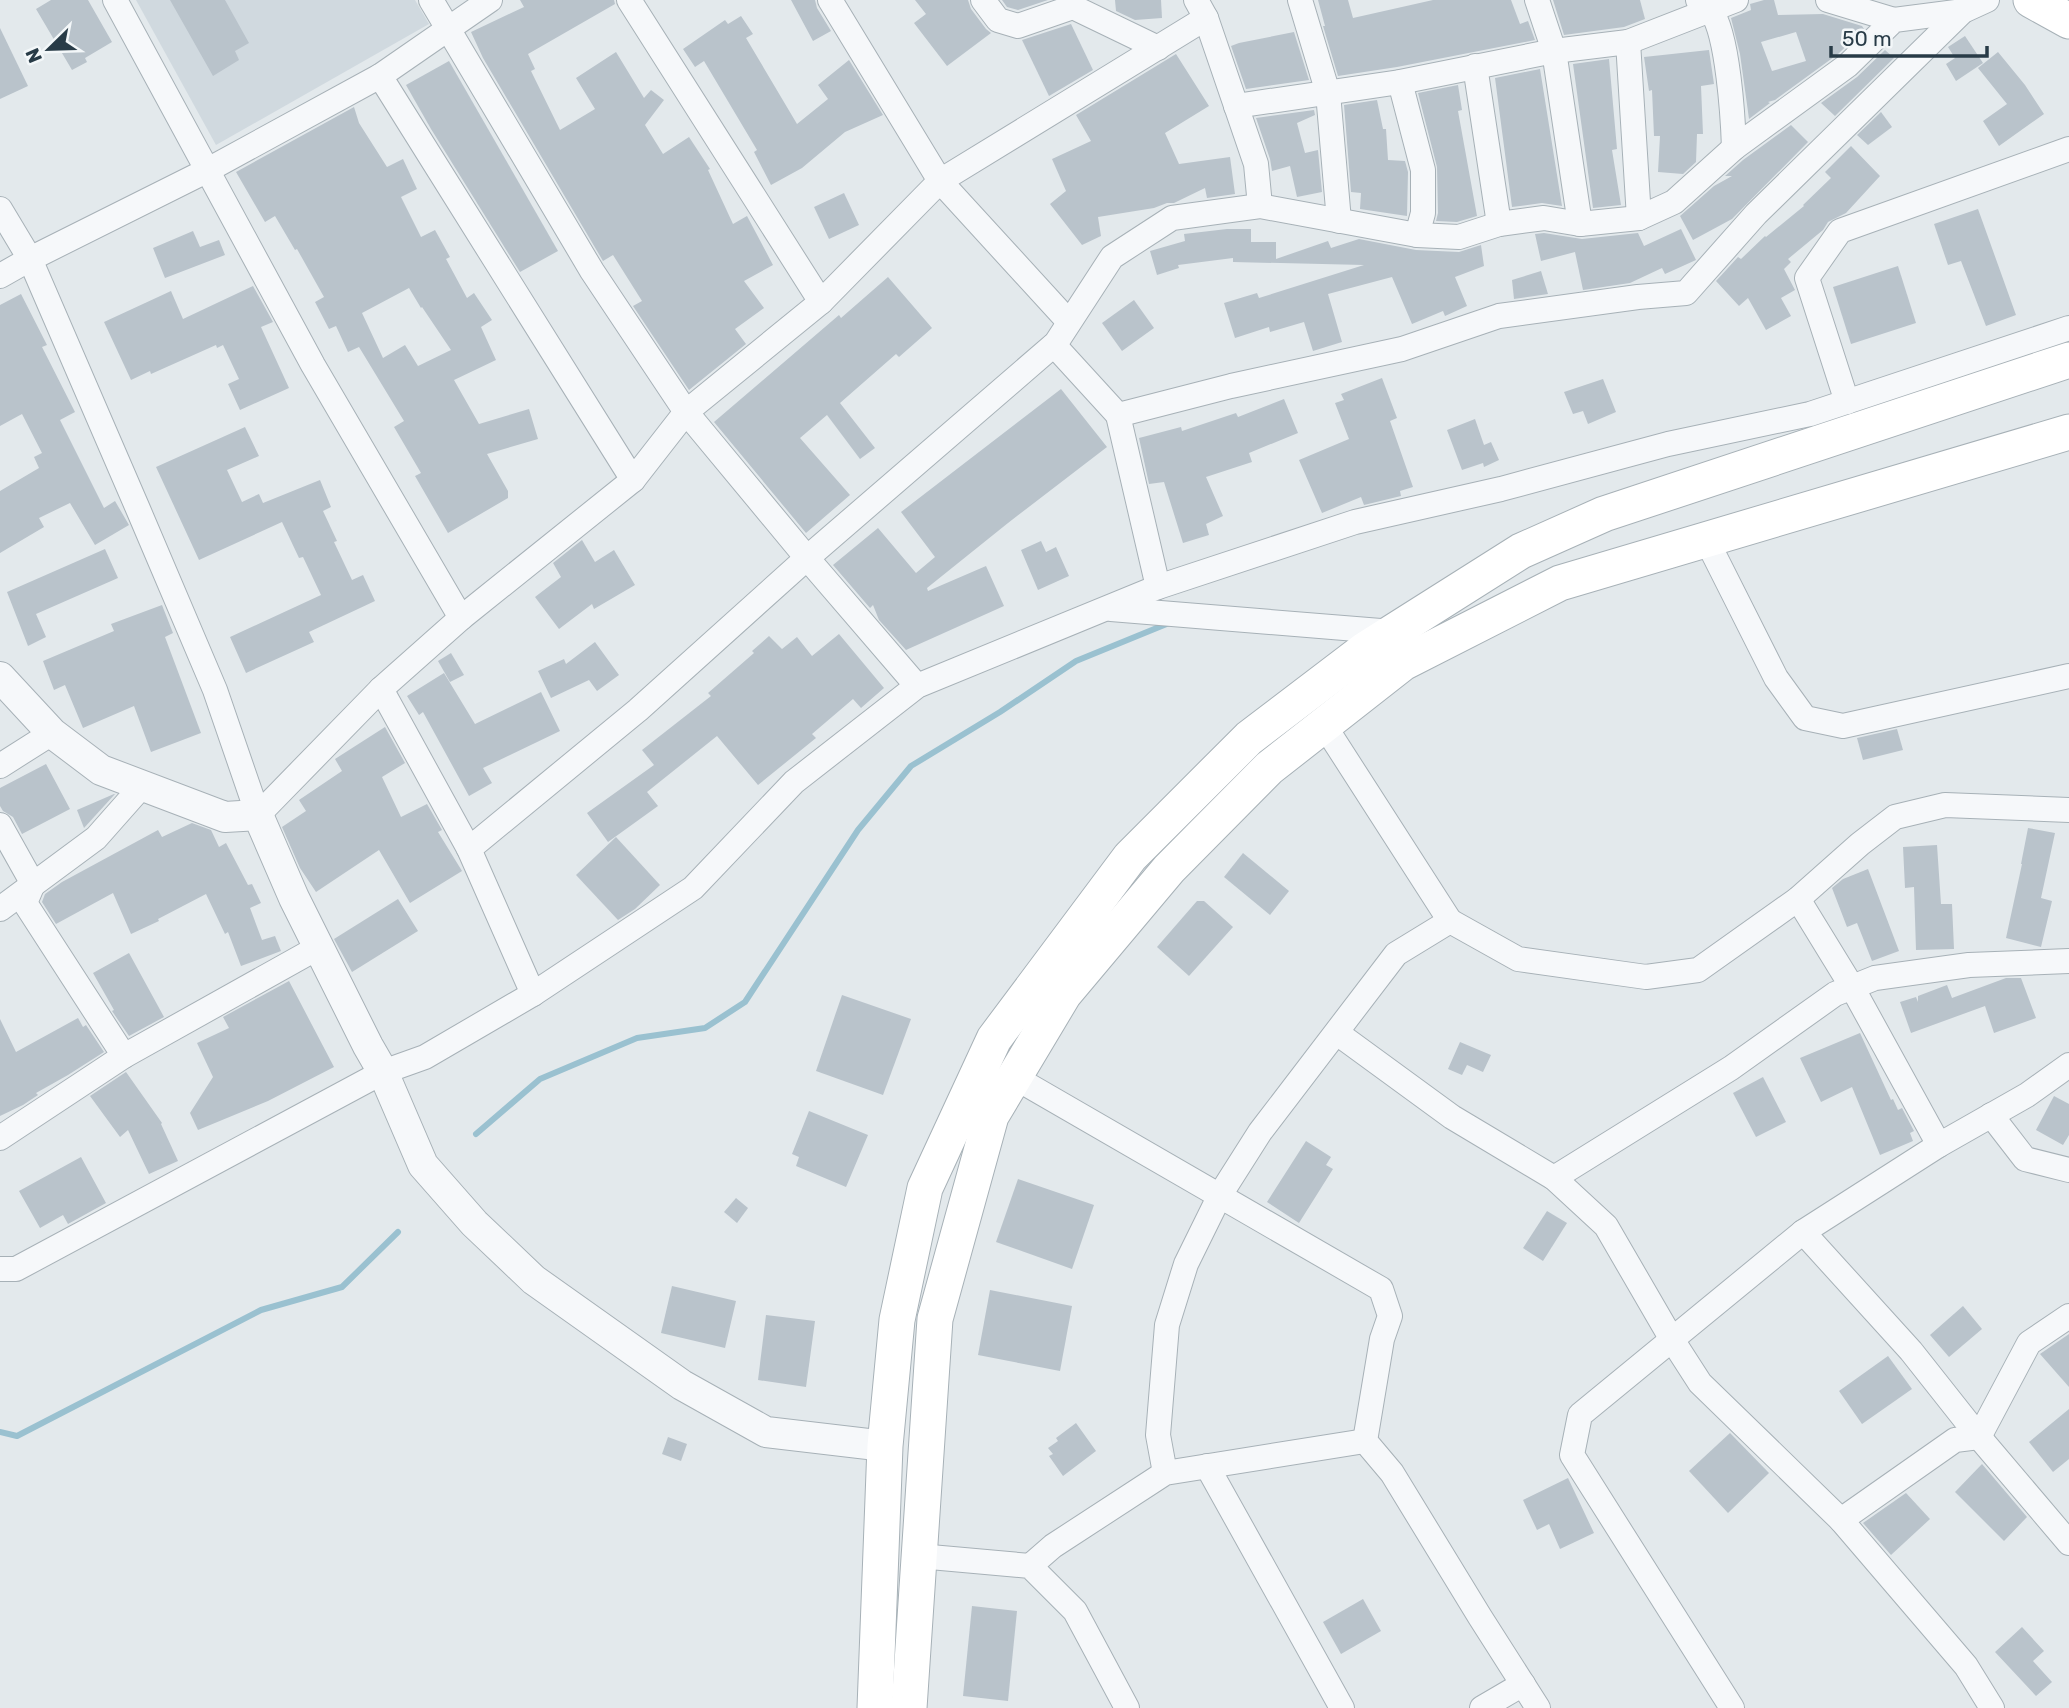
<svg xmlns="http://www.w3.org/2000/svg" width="2069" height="1708" viewBox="0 0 2069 1708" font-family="Rubik,sans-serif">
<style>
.built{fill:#d0d9df}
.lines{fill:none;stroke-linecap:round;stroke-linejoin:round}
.stream{stroke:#9ac1d0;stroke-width:6}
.building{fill:#b9c3cb;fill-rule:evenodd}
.minor-casing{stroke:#a7b1b7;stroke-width:26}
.tertiary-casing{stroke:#a7b1b7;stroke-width:32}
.secondary-casing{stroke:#a7b1b7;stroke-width:37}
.minor{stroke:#f6f8fa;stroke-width:24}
.tertiary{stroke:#f6f8fa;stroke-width:30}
.secondary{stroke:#fff;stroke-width:35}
</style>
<rect width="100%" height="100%" fill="#e3e9ec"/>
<!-- built -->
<polygon class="built" points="136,0 415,0 429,24 216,145"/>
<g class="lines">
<!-- stream -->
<g class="stream">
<polyline points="476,1134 540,1079 637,1038 705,1028 745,1002 858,830 911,766 1000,712 1076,661 1169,623"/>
<polyline points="0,1432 17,1436 261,1310 342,1287 398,1232"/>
</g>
</g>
<!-- building -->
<g class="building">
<polygon points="51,0 88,0 112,42 85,58 87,62 72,70 36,9"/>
<polygon points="170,0 225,0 249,43 235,51 239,60 213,76"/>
<polygon points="520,0 614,0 615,4 528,54 535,69 531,71 560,130 595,109 576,78 616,52 644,98 651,90 664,100 645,125 663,154 689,137 710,169 708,170 733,224 747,216 773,265 744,281 764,308 735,329 746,344 689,390 633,306 642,301 613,255 603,261 483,58 471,32 524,7"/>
<polygon points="791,0 815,0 817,8 831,31 813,41"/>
<polygon points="915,0 968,0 971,9 986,29 991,33 947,66 914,23 926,14"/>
<polygon points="1002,0 1048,0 1018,10 1007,7"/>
<polygon points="1115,0 1161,0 1162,18 1135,20 1116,11"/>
<polygon points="1318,0 1348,0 1353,18 1433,0 1511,0 1520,24 1528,21 1535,40 1397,67 1338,76 1323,26 1325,26"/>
<polygon points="1553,0 1640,0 1645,19 1624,27 1564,35"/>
<path d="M1764 0H1774L1778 15 1823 14 1862 26 1864 29 1838 54 1775 100 1768 102 1770 103 1749 119 1740 54 1731 18 1751 10 1750 4ZM1796 32 1806 61 1772 71 1761 42Z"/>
<polygon points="741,16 753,34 746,38 797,124 828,99 818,85 849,60 883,115 845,132 802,168 771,185 754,152 757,150 704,61 695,67 683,49 725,20 728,24"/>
<polygon points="1071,24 1093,70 1049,96 1022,40"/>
<polygon points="0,28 28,86 0,99"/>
<polygon points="1294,32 1309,80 1246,89 1231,46 1239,43"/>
<polygon points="1965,36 1983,63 1956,81 1946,64 1955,58 1948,47"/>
<polygon points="1709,50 1714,84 1701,86 1703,134 1697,134 1696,162 1683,174 1658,172 1660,136 1654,136 1652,90 1649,91 1644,57"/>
<polygon points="1885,50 1894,58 1835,116 1821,103 1857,77"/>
<polygon points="1998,52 2025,85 2044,114 1999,146 1983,121 2007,104 1978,68"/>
<polygon points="1176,54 1209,106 1165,133 1179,164 1230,157 1235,194 1207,198 1205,188 1174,203 1167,203 1154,208 1098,217 1101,236 1082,245 1050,204 1066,191 1052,159 1091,141 1076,115"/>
<polygon points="1609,59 1617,149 1612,150 1621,205 1593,208 1573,64"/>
<polygon points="449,61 558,251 520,272 431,129 406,85"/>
<polygon points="1540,69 1562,206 1542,203 1512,207 1495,78"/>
<polygon points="1458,85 1462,110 1458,111 1477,216 1457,222 1436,221 1438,213 1437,167 1418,93"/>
<polygon points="1377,100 1383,129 1386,129 1388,160 1405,161 1408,172 1407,216 1360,209 1361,193 1351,192 1344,105"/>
<path d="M354 107 359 123 387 167 403 159 417 189 401 197 421 237 435 230 450 257 446 259 467 298 474 293 492 320 481 327 496 360 454 380 479 424 529 409 538 439 487 454 508 491V498L448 533 415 476 421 473 394 427 404 421 359 347 348 352 336 326 329 329 315 302 324 297 297 249 295 250 275 216 265 222 236 172ZM409 288 421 308 422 307 451 350 418 366 405 345 383 358 362 313Z"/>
<polygon points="1314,110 1315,115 1297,123 1305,153 1318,150 1322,192 1297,197 1290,166 1272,171 1270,159 1256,118"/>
<polygon points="1881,112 1892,127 1868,145 1857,135"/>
<polygon points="1791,125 1808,142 1732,219 1693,240 1680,216 1714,186 1732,176 1725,176 1743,160"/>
<polygon points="1851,146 1880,176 1846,213 1828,222 1823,230 1788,259 1791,262 1784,269 1795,290 1781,298 1791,316 1766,330 1748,298 1739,306 1716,281 1738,257 1741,259 1765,236 1766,237 1804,206 1803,205 1831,178 1825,172"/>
<polygon points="844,193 859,225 829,239 814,207"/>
<polygon points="1978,209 2016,315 1986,326 1961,261 1948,265 1934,224"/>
<polygon points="1227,229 1251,229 1251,242 1276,242 1276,259 1328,241 1331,248 1359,239 1416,250 1459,252 1481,245 1484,266 1455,277 1467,306 1445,316 1443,311 1412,324 1392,277 1328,294 1342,342 1313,351 1304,322 1270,332 1269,327 1235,338 1224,303 1257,293 1259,298 1364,265 1233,262 1233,258 1178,265 1179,268 1157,275 1150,251 1185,241 1184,234"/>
<polygon points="1681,229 1696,260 1665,274 1662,268 1630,283 1583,290 1575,252 1541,261 1535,234 1544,233 1582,239 1638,233 1644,246"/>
<polygon points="193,231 200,247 219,240 225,255 165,278 153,248"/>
<polygon points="1898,266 1916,323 1851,344 1833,287"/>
<polygon points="1541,271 1548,294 1514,299 1512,280"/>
<polygon points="888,277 932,328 899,357 896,354 840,403 875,448 860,459 827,415 800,438 850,495 806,533 714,422 839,315 841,318"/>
<polygon points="253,286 273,322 261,327 289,388 240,410 228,384 239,379 223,345 217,348 216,345 151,374 150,371 131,380 104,322 171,291 183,319"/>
<polygon points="21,294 47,345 42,347 75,412 60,420 104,508 115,501 129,525 95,545 70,503 39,518 44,527 0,553 0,491 39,468 34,457 42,453 22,414 0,426 0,305"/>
<polygon points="1134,300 1154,328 1122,351 1102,323"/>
<polygon points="1382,378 1397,418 1390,421 1413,487 1400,491 1401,496 1364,505 1361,497 1322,513 1299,460 1349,439 1335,403 1344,400 1341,394"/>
<polygon points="1603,379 1616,412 1588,424 1583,411 1573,414 1564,392"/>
<polygon points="1061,389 1107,447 1008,523 927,588 928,591 986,566 1004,606 906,650 879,620 873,605 870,608 833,565 878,528 916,573 935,557 901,512"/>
<polygon points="1284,399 1298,433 1249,453 1252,462 1206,477 1223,516 1206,524 1209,535 1183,543 1164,482 1149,484 1139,438 1181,427 1182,431 1236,413 1238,417"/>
<polygon points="1475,419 1484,445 1491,442 1499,460 1484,467 1483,463 1462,470 1447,430"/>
<polygon points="245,427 259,456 227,470 242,502 259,494 263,503 320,480 331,507 323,511 337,541 334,542 352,580 363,575 375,601 309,632 314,642 246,673 230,637 321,595 303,557 299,558 282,522 199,560 156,467"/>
<polygon points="582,540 595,562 614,550 635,585 594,609 592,604 559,629 535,597 561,577 553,563"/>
<polygon points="1041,541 1046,552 1056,547 1069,576 1038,590 1021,550"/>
<polygon points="105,549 118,578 36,614 46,637 28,646 7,592"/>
<polygon points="162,605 173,633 165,637 201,733 151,752 134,706 83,728 65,685 54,690 43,661 114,631 111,624"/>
<polygon points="839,634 884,688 861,708 853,699 812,734 816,738 758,785 717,736 647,792 658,806 608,842 587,813 654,765 642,750 711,696 708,693 754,653 752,651 769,636 782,649 797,637 812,656"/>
<polygon points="595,642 619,675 597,691 589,680 551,698 538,671 564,659 566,664"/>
<polygon points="451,653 464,675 450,682 438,661"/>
<polygon points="444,673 475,724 541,692 560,731 483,768 492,783 469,796 423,712 419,715 407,696"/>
<polygon points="385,727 405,763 382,777 401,817 427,804 442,830 438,832 462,871 410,903 379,850 316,892 300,868 282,827 306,811 299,800 342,771 335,759"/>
<polygon points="1897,729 1903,750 1863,760 1857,738"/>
<polygon points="46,764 70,809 22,834 13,817 3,811 0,806 0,788"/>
<polygon points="114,794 115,794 84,828 77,810"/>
<polygon points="192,823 211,830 219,847 226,843 248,885 252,884 261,903 250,908 262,940 275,936 281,951 241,966 228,932 225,934 206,894 158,919 159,921 131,934 113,893 56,924 42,902 45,894 62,882 158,830 162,837"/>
<polygon points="2028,828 2055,833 2041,898 2052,901 2041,947 2006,938 2022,864 2021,864"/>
<polygon points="616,837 660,885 635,909 618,920 576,875"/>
<polygon points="1937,845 1941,904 1952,904 1954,949 1916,950 1914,887 1905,888 1903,847"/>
<polygon points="1243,853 1289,891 1270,915 1224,877"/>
<polygon points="1868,869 1899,951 1872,961 1857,923 1847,927 1832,888 1843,879"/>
<polygon points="398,899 418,931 352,972 334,939"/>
<polygon points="1197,901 1204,901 1233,927 1189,976 1157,947"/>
<polygon points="129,953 164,1017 129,1036 112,1011 114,1010 93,973"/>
<polygon points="2006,978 2021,978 2036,1018 1994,1033 1985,1006 1911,1033 1900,1002 1916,997 1918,1002 1918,996 1947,985 1952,998"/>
<polygon points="289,981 334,1067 268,1101 198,1130 190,1113 213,1077 197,1043 229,1028 223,1017"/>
<polygon points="842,995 911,1019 883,1095 816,1071"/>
<polygon points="78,1018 83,1027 86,1025 104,1052 68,1075 36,1093 38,1095 23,1105 0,1116 0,1019 16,1052"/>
<polygon points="1860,1033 1891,1100 1893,1099 1898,1110 1902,1108 1914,1131 1910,1133 1913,1141 1880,1155 1852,1087 1821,1102 1800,1058"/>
<polygon points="1460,1042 1491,1055 1483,1072 1467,1065 1462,1075 1448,1069"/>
<polygon points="126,1072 162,1123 161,1124 178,1161 149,1174 128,1130 120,1137 90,1096"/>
<polygon points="1763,1077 1786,1122 1756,1137 1733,1093"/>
<polygon points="2054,1096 2069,1104 2069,1135 2063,1145 2036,1130"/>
<polygon points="809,1111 868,1135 846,1187 796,1166 799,1157 792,1154"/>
<polygon points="1306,1141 1331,1157 1326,1165 1333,1169 1299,1223 1267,1202"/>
<polygon points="81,1157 106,1203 68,1224 63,1215 40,1228 19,1191"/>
<polygon points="1018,1179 1094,1205 1072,1269 996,1242"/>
<polygon points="736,1198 748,1208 737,1223 724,1212"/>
<polygon points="1547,1211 1567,1223 1543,1261 1523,1248"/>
<polygon points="672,1286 736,1301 725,1348 661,1333"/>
<polygon points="990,1290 1072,1306 1060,1371 978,1355"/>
<polygon points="1963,1306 1982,1329 1949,1357 1930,1335"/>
<polygon points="766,1315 815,1321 806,1387 758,1380"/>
<polygon points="2069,1334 2069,1387 2040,1354"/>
<polygon points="1888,1356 1912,1389 1862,1424 1839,1391"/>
<polygon points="2069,1409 2069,1459 2053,1472 2029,1442"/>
<polygon points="1076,1423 1096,1451 1063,1476 1049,1456 1053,1454 1048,1448 1058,1441 1056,1438"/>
<polygon points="1730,1433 1769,1473 1728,1513 1689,1471"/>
<polygon points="668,1437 687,1444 681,1461 662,1454"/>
<polygon points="1982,1464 2027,1517 2004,1541 1955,1492"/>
<polygon points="1568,1478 1594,1533 1560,1549 1549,1524 1537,1530 1523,1500"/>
<polygon points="1906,1493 1930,1519 1891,1555 1863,1523"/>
<polygon points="1363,1599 1381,1631 1341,1654 1323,1622"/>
<polygon points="972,1606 1017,1611 1008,1701 963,1696"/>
<polygon points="2022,1627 2044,1651 2033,1661 2052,1682 2036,1696 1995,1652"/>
</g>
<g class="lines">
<!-- minor casing -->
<g class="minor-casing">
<g id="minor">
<polyline points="115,0 313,365 461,618"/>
<polyline points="431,0 592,271 686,412 807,558 917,686"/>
<polyline points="629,0 821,302"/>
<polyline points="830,0 940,181 1069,322"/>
<polyline points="983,0 998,20 1018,26 1073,7"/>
<polyline points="1071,0 1073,7 1158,48"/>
<polyline points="1196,0 1206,18 1256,164 1260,206"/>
<polyline points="1300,0 1328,93 1339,221"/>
<polyline points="1537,0 1554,51 1580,224"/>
<path d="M1698 0C1702 3 1708 7 1711 11 1728 34 1733 118 1734 148"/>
<polyline points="1828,0 1894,20"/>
<polyline points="1628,42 1639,218"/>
<polyline points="1475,66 1499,224"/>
<polyline points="380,76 633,480"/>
<polyline points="1400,82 1423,170 1423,213 1417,235"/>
<polyline points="1236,106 1400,82 1554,51 1628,42 1736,0"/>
<polyline points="0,209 30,259 138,509 215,690 258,815 381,689 461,618 633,480 686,412 821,302 940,181 1206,18"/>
<polyline points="0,276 30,259 206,171 380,76 490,0"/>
<polyline points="1054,345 1118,415 1231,386 1402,349 1499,316 1638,297 1686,293 1756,214 1963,11 1987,0"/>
<polyline points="1847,402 1807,278 1840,231 2069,149"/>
<polyline points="1118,415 1158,587"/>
<polyline points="1706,539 1776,678 1805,718 1843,726 2069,676"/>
<polyline points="1111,609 1393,632"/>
<polyline points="381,689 469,849 533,994"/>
<polyline points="1324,725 1450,921"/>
<polyline points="0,766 52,733"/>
<polyline points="0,825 33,884 25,903 124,1056"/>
<polyline points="469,849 638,710 807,558 1056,343 1112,257 1172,218 1260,206 1417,235 1459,237 1499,224 1544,218 1580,224 1639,218 1674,202 1734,148 1848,65 1894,20 1963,11"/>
<polyline points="1798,899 1860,844 1895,817 1945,805 2069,810"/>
<polyline points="0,909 96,838 142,786"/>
<polyline points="1337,1033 1452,1117 1554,1178 1606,1226 1671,1338 1700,1383 1841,1520 1966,1666 1992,1708"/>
<polyline points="1014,1077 1381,1289 1390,1316 1382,1339 1365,1441 1392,1473 1480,1617 1538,1708"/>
<polyline points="1991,1115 2025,1159 2069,1170"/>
<polyline points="0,1138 124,1056 319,947"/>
<polyline points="1554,1178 1731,1068 1835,994 1875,978 1969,965 2069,961"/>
<polyline points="1803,1232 1911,1351 1979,1437 2069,1543"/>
<polyline points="0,1269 16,1269 383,1072 425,1057 533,994 693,888 794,782 917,686 1158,587 1355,522 1501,489 1668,444 1810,414 2069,328"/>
<polyline points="1207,1466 1342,1708"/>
<polyline points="1165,1473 1158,1435 1167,1325 1186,1264 1220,1195 1260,1132 1396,954 1450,921 1518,959 1646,977 1698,970 1798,899 1852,987 1939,1145 2027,1095 2069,1065"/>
<polyline points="1841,1520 1955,1440 1979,1437 2029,1343 2069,1316"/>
<polyline points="919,1556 1030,1566 1075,1611 1127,1708"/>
<polyline points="1030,1566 1053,1546 1165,1473 1365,1441"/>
<polyline points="1482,1708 1523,1684"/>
<polyline points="1732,1708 1572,1455 1580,1415 1803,1232 1939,1145"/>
</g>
</g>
<!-- tertiary casing -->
<g class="tertiary-casing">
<polyline id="tertiary" points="0,677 52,733 101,770 225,817 258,815 294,898 368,1046 383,1072 423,1165 474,1223 534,1280 682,1385 766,1432 885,1446"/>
</g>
<!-- secondary casing -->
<g class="secondary-casing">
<g id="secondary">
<polyline points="2031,0 2069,21"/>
<polyline points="875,1708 885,1446 897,1320 925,1188 994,1039 1130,857 1249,738 1366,649 1521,551 1604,514 2069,360"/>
<polyline points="909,1708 935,1319 991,1116 1064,994 1169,869 1269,768 1403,663 1560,583 2069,432"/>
</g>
</g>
<!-- minor -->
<use href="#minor" class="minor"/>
<!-- tertiary -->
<use href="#tertiary" class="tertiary"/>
<!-- secondary -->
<use href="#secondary" class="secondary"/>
</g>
<!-- north arrow -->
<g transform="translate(49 49) rotate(247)" stroke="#f3f7f9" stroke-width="5" paint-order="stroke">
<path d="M0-5L12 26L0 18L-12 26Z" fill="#283b47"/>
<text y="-10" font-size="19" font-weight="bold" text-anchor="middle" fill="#283b47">N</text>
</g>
<!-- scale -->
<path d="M1831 46v10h156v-10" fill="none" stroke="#283b47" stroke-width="3.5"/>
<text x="1842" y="46" font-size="21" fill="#283b47" stroke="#f3f7f9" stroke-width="5" paint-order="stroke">50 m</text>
</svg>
